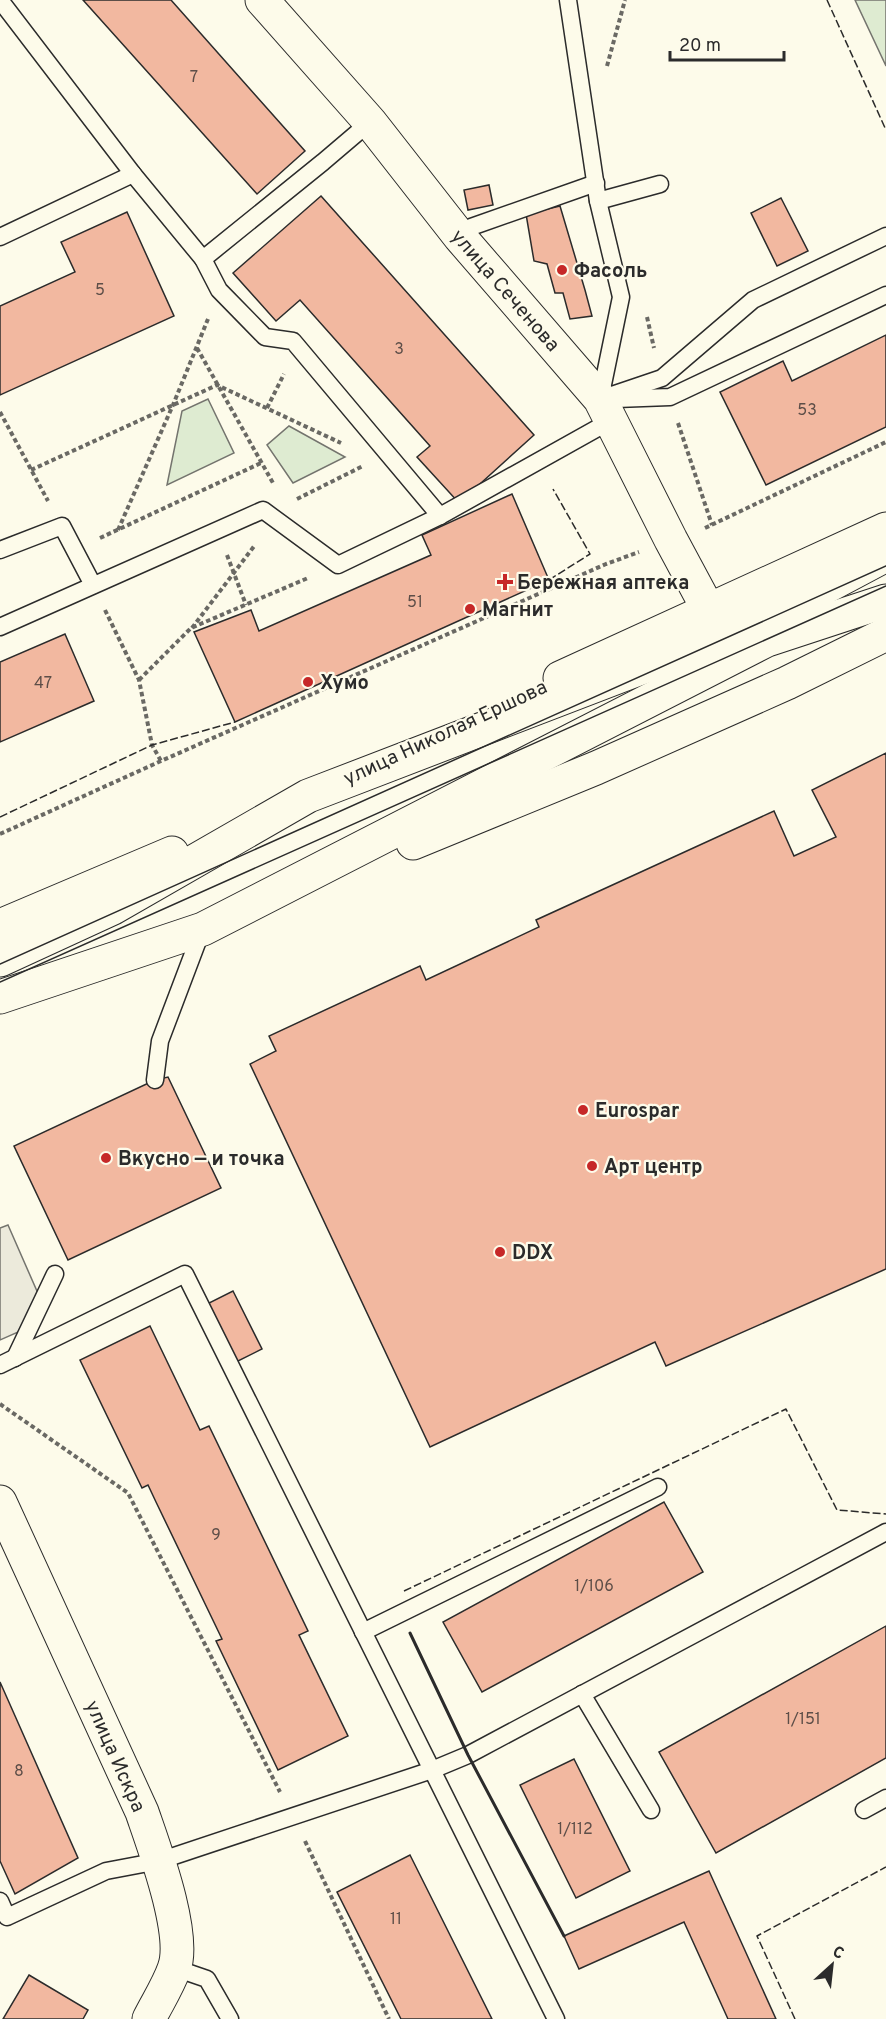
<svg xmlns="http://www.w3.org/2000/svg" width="886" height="2019" viewBox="0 0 886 2019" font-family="Overpass,sans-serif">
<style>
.green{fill:#deebd1;stroke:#74746e;stroke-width:1.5}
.parking{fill:#eceadb;stroke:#74746e;stroke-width:1.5}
.building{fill:#f2b8a0;stroke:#2b2b2b;stroke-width:1.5}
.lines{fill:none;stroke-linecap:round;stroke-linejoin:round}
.lane-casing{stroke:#2b2b2b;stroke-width:19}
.street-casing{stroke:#2b2b2b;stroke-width:35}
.secondary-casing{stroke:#2b2b2b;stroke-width:35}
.path{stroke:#6a6964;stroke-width:4;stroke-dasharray:4.5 3;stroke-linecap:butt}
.lane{stroke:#fdfbea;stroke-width:16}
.street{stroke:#fdfbea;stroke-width:33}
.secondary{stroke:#fdfbea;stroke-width:33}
.tram{stroke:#2b2b2b;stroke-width:1.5}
.fence{stroke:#2b2b2b;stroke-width:1.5;stroke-dasharray:8 3;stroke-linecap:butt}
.wall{stroke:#2b2b2b;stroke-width:3}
.poi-dot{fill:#c62828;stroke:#fdfbea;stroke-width:2}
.labels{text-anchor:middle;stroke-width:4.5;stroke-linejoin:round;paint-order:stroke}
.number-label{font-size:16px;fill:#5d4e48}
.poi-label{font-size:20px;font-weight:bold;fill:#2b2b2b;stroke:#fdfbea;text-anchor:start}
.street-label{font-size:20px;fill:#2b2b2b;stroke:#fdfbea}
</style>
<rect width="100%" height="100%" fill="#fdfbea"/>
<!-- green -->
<g class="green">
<polygon points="855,0 886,0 886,66"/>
<polygon points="208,399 234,453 167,485 182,411"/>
<polygon points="289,426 345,457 293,483 267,445"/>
</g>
<!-- parking -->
<polygon class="parking" points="8,1225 40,1298 25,1329 0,1340 0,1228"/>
<!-- building -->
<g class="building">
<polygon points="83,0 171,0 305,151 257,194"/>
<polygon points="489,185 493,205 468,210 464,190"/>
<polygon points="321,196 534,435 459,503 417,457 430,446 300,300 276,321 233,273"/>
<polygon points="781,198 808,251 777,266 751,213"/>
<polygon points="560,206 585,290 592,316 570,319 563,293 555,293 547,264 534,261 526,214"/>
<polygon points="127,212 174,316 0,395 0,306 75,272 61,242"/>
<polygon points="886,335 886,427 766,485 720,392 783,361 792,381"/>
<polygon points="512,494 549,580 235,722 194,632 251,610 259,631 431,555 422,535"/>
<polygon points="65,634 94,701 0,742 0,662"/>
<polygon points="886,753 886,1269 666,1366 655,1342 430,1447 250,1064 276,1051 269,1036 420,966 426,980 539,927 536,920 774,811 794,856 836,837 812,790"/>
<polygon points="168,1077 221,1188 68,1260 14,1146 155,1080"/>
<polygon points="233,1291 262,1349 234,1363 205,1305"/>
<polygon points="150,1326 200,1430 209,1426 308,1631 299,1635 348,1736 278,1770 216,1641 222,1639 156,1502 148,1485 142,1488 80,1360"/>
<polygon points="664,1502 703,1572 482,1692 443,1622"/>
<polygon points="886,1626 886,1758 716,1853 659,1752"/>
<polygon points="0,1682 78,1858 15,1894 0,1861"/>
<polygon points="574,1759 630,1871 576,1898 520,1785"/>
<polygon points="410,1855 492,2019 401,2019 337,1892"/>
<polygon points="709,1871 776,2019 728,2019 684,1922 579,1969 564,1936"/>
<polygon points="29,1975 88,2010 83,2019 3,2019"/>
</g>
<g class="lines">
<!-- lane casing -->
<g class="lane-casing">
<g id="lane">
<polyline points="0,0 133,174 203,259"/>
<polyline points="568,0 598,201 621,297 600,399"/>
<polyline points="370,122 323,162 203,259 219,290 265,337 293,341 440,516"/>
<polyline points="598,201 660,184"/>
<polyline points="0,237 133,174"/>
<polyline points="460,237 471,227 596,183"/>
<polyline points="600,399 662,378 753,300 886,236"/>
<polyline points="616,399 670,397 886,295"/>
<polyline points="0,550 62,526 93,585"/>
<polyline points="0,627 263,510 338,565 440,516 612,420"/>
<polyline points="155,1080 160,1041 202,930"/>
<polyline points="15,1358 55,1274"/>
<polyline points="0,1365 185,1274 556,2019"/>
<polyline points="363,1632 658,1487"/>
<polyline points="582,1694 651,1810"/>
<polyline points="864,1810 886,1798"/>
<polyline points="0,1901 7,1917 106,1871 159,1861 432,1770 468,1755 886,1532"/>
<polyline points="175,1968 207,1979 230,2019"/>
</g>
</g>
<!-- street casing -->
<g class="street-casing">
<g id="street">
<polyline points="262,0 370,122 460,237 600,399 671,540 708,609"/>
<path d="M0 1502 142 1812C154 1847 187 1935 174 1969 168 1986 157 2003 149 2019"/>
</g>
</g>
<!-- secondary casing -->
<g class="secondary-casing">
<g id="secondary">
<polyline points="560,678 886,529"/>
<polyline points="413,843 596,768 787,683 886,634"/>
<polyline points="0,926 172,853"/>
<polyline points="0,960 113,908 308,796 758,623 886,555"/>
<polyline points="0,997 203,929 767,640 886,601"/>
</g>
</g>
<!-- path -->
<g class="path">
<polyline points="607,66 625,0"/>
<polyline points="647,317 654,348"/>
<polyline points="197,348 273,483"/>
<polyline points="267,408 284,374"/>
<polyline points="0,412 48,501"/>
<polyline points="678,423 712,525"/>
<polyline points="31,470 217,385 341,443"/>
<polyline points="297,499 363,466"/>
<polyline points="705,528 886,442"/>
<polyline points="118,530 173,405 208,319"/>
<polyline points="100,538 261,463"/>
<polyline points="227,555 246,605"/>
<polyline points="105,610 139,680 152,745 161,761"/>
<polyline points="192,628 255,545"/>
<polyline points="139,680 191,628 308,578"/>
<polyline points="0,834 161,761 606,564 639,552"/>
<polyline points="0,1404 128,1493 280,1792"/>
<polyline points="305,1841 389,2019"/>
</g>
<!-- lane -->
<use href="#lane" class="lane"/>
<!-- street -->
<use href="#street" class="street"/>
<!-- secondary -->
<use href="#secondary" class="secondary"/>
<!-- tram -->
<g class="tram">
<polyline points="0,964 886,566"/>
<polyline points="0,982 886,586"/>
</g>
<!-- fence -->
<g class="fence">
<polyline points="827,0 886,130"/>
<polyline points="549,580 590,554 553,489"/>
<polyline points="0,817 152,745 235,722"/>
<polyline points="404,1591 786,1409 837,1510 886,1514"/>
<polyline points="795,2019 757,1936 886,1867"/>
</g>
<!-- wall -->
<polyline class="wall" points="410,1633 468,1755 564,1936"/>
</g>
<!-- markers -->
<g class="poi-dot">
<circle cx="562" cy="270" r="6"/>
<path d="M502 573h6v6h6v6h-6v6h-6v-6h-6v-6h6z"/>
<circle cx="470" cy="609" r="6"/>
<circle cx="308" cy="682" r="6"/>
<circle cx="583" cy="1110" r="6"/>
<circle cx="106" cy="1158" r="6"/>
<circle cx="592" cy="1166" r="6"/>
<circle cx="500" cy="1252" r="6"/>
</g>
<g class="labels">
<!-- number labels -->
<g class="number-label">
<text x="194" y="82">7</text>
<text x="100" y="295">5</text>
<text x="399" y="354">3</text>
<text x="807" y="415">53</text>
<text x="415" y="607">51</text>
<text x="43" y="688">47</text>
<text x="216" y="1540">9</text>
<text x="594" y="1591">1/106</text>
<text x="803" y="1724">1/151</text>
<text x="19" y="1776">8</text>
<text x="575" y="1834">1/112</text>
<text x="396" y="1924">11</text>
</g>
<!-- poi labels -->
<g class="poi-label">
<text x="574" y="277">Фасоль</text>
<text x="517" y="589">Бережная аптека</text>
<text x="482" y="616">Магнит</text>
<text x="320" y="689">Хумо</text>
<text x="595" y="1117">Eurospar</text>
<text x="118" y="1165">Вкусно — и точка</text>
<text x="604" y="1173">Арт центр</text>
<text x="512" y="1259">DDX</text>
</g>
<!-- street labels -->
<g class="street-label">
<text transform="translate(506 290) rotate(49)" y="7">улица Сеченова</text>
<text transform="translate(445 732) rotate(-25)" y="7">улица Николая Ершова</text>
<text transform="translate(116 1756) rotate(66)" y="7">улица Искра</text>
</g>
</g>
<!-- north arrow -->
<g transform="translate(832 1965) rotate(27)" stroke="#fdfbea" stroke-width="4.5" paint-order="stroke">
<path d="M0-4.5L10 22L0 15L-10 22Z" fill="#2b2b2b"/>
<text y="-9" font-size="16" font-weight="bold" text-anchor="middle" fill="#2b2b2b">С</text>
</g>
<!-- scale -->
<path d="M670 51v9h114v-9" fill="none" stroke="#2b2b2b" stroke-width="3"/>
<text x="679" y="51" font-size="18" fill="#2b2b2b" stroke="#fdfbea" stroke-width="4.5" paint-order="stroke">20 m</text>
</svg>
